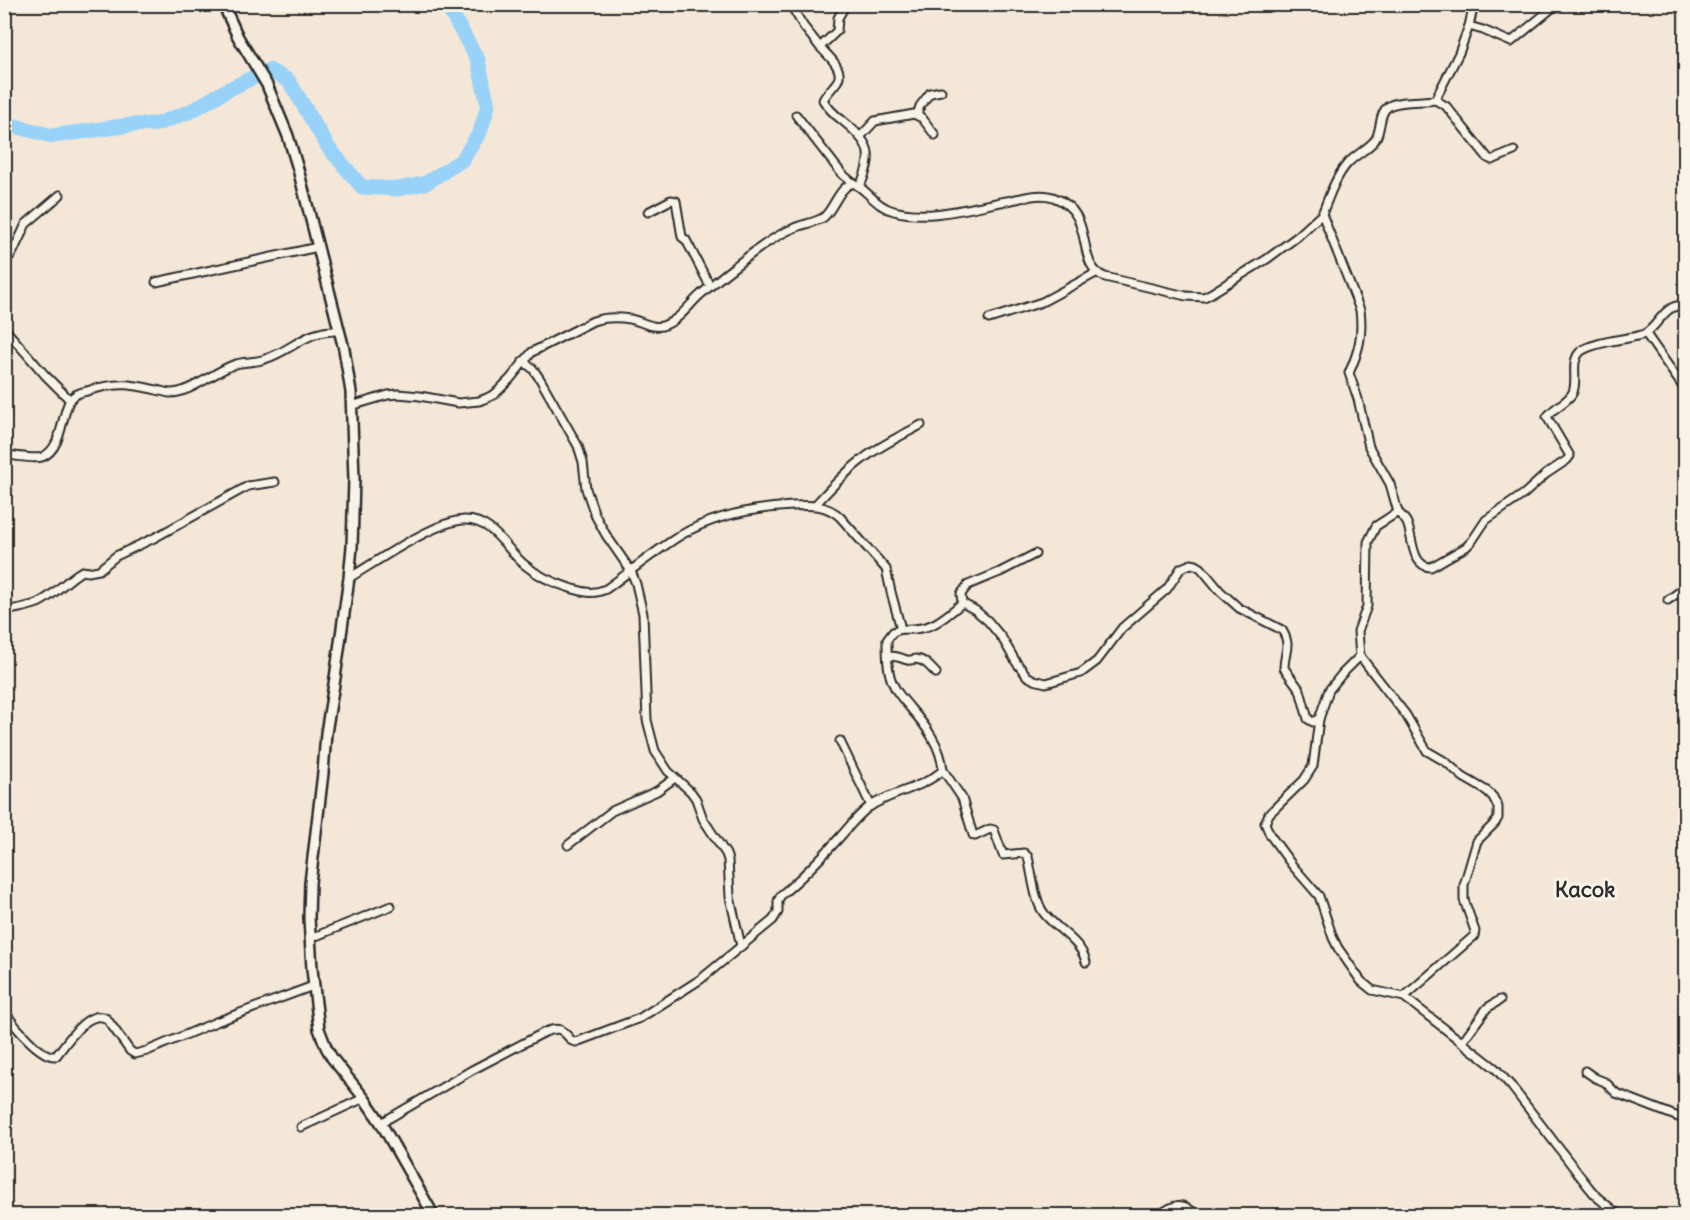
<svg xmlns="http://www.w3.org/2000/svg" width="1690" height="1220" viewBox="0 0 1690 1220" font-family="Delius,sans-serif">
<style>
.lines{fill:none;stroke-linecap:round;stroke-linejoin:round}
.river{stroke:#98d2f8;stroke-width:15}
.street-casing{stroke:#2b2b2b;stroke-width:11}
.secondary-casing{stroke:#2b2b2b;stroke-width:14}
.street{stroke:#f7f3e8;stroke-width:7}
.secondary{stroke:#f7f3e8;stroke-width:9}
.labels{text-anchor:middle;stroke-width:6;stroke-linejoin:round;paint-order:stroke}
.quarter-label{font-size:22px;font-weight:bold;fill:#2b2b2b;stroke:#f7f3e8}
</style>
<rect width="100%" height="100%" fill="#f4e7d8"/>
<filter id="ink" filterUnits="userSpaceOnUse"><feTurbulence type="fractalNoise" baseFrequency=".0167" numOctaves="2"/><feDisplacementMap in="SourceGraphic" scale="12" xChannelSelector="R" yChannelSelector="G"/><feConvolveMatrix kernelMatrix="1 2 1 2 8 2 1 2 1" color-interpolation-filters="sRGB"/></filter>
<g filter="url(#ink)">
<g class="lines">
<!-- river -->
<polyline class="river" points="4,123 52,136 130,125 157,124 191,111 227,90 269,70 289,81 328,147 362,187 398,189 426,183 462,160 480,132 488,106 478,60 446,4"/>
<!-- street casing -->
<g class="street-casing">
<g id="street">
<polyline points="790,4 804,27 820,47"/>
<path d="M846 4 838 18 837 31 820 47C827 55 844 68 838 80 834 87 827 92 823 100 828 108 835 115 843 121 870 143 875 153 860 186"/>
<path d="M1474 4 1469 26 1459 53 1435 100C1423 102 1399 100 1389 106 1378 113 1382 130 1375 140 1368 149 1355 155 1347 164 1335 178 1329 197 1322 214L1360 310C1363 335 1359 351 1349 373L1358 399 1369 447 1390 484 1398 512 1376 526 1368 542 1367 606 1358 631 1360 656 1342 674 1329 690 1319 719 1313 766 1304 780 1269 814 1265 823 1270 835 1292 865 1319 896 1333 938 1338 948 1361 981 1372 990 1404 997 1495 1068 1512 1087 1587 1185 1597 1197 1620 1216"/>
<polyline points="1469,26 1483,30 1511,42 1557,4"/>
<polyline points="1435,100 1446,106 1488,158 1492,160 1514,151"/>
<polyline points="796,115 842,174 853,183"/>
<polyline points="917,115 920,106 930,93 941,91"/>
<polyline points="860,137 875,121 914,114 922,118 935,135"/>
<polyline points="648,212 671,200 676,201 682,237 686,240 710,286"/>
<polyline points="4,263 13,252 26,224 60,195"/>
<polyline points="156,282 318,247"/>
<polyline points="989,319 1042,302 1096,273"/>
<polyline points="4,328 45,375 70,400"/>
<polyline points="1646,334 1686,391"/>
<polyline points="523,361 533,369 540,379 578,446 583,462 586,489 595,515 606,535 631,571 636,584 643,614 647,720 655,751 668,771 691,792 696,799 703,819 726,854 728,860 730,897 741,946"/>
<path d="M351 406 388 395 398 394 420 396 458 403 479 401 487 398 495 394 510 379 532 352 593 321C605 317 617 317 630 319 641 321 654 330 665 325 679 320 689 305 700 295 717 280 735 266 754 252 766 243 779 234 794 228 803 224 815 223 824 217 835 207 838 188 853 183 868 190 876 207 894 211 931 221 975 206 1012 200 1025 197 1040 193 1053 197 1098 213 1073 265 1105 277L1186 296 1204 297 1210 294 1267 259 1298 236 1322 214"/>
<path d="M4 455C15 455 33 460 42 457 63 449 61 414 70 400 74 394 81 392 87 391 120 380 136 385 169 393 189 394 214 372 233 365 243 361 255 363 265 359 292 351 306 329 339 331"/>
<path d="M815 505C830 489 845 472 863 459 881 445 901 436 921 425"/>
<path d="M1398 512C1401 515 1405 519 1407 523 1413 536 1411 567 1431 567L1466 547 1472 541 1486 520 1524 494 1546 474 1567 460 1570 456 1547 417C1553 407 1569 402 1573 392 1578 379 1570 362 1580 352 1590 343 1619 340 1633 337 1637 336 1643 335 1646 333 1660 324 1665 302 1686 306"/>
<path d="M349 578C376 562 435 521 464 520 493 519 506 550 525 565 538 576 554 583 570 588 583 592 593 595 606 589 631 571 655 551 681 535 714 515 754 508 792 506 811 505 826 504 840 517L886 569 891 592 901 629C930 631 941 621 962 603L975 610 988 621 1002 638 1016 662 1027 676 1034 680 1046 683 1081 673 1097 661 1122 628 1167 589 1181 568 1191 564 1196 565 1201 568 1220 591 1239 608 1282 630C1292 646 1284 652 1284 668L1300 690 1308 719 1313 722 1319 719"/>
<polyline points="1668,600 1686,587"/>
<polyline points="962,603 961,594 968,585 1000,572 1035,554"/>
<path d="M4 611C15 609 28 607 38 603 54 596 66 580 82 571L88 572 99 570 116 556 156 537 248 486 275 482"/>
<path d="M888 656C899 656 897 657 907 660 910 661 913 659 916 659 925 660 930 667 936 673"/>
<polyline points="1360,656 1406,715 1427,751 1446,762 1463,777 1487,791 1493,797 1498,807 1498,818 1495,823 1477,841 1464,885 1464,900 1475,931 1474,936 1404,997"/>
<polyline points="840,741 871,806"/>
<path d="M943 770 962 798 973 835 975 836 990 829 994 830 1003 855 1024 853 1028 857C1032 873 1034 899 1043 912 1056 930 1081 940 1086 962"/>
<polyline points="568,845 612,811 657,791 675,778"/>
<polyline points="311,938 391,906"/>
<path d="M4 1011C13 1024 40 1058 56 1056 66 1044 88 1007 107 1019L130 1051 135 1054 147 1051 216 1022 313 986"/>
<polyline points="1462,1042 1487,1008 1500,1000"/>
<polyline points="1585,1071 1595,1078 1605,1082 1616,1093 1686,1120"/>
<path d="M381 1123 472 1070 545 1032C561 1026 562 1030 572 1041L576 1042 640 1018 701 979 773 920 778 912V901L781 895C802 878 821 858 840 837 849 827 858 815 869 807 891 792 922 789 943 770 941 746 926 726 911 709 905 701 898 695 894 686 887 674 887 654 887 640L893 632 901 629"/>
<polyline points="301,1127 364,1098"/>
<path d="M1158 1216C1174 1205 1182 1199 1197 1216"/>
</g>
</g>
<!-- secondary casing -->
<g class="secondary-casing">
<polyline id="secondary" points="223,4 238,37 267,85 288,136 298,169 344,349 351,392 354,479 352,547 349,578 335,678 326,733 323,773 310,883 309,918 312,969 319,1029 326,1047 332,1058 364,1098 381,1123 434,1216"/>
</g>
<!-- street -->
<use href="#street" class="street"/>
<!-- secondary -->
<use href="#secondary" class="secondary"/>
</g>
</g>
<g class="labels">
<!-- quarter labels -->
<g class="quarter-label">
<text x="1585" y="897">Kacok</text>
</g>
</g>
<!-- margin -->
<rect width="1690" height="1220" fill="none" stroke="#f7f3e8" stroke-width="24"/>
<rect x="12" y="12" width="1666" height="1196" fill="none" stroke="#2b2b2b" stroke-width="2" filter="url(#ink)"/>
</svg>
